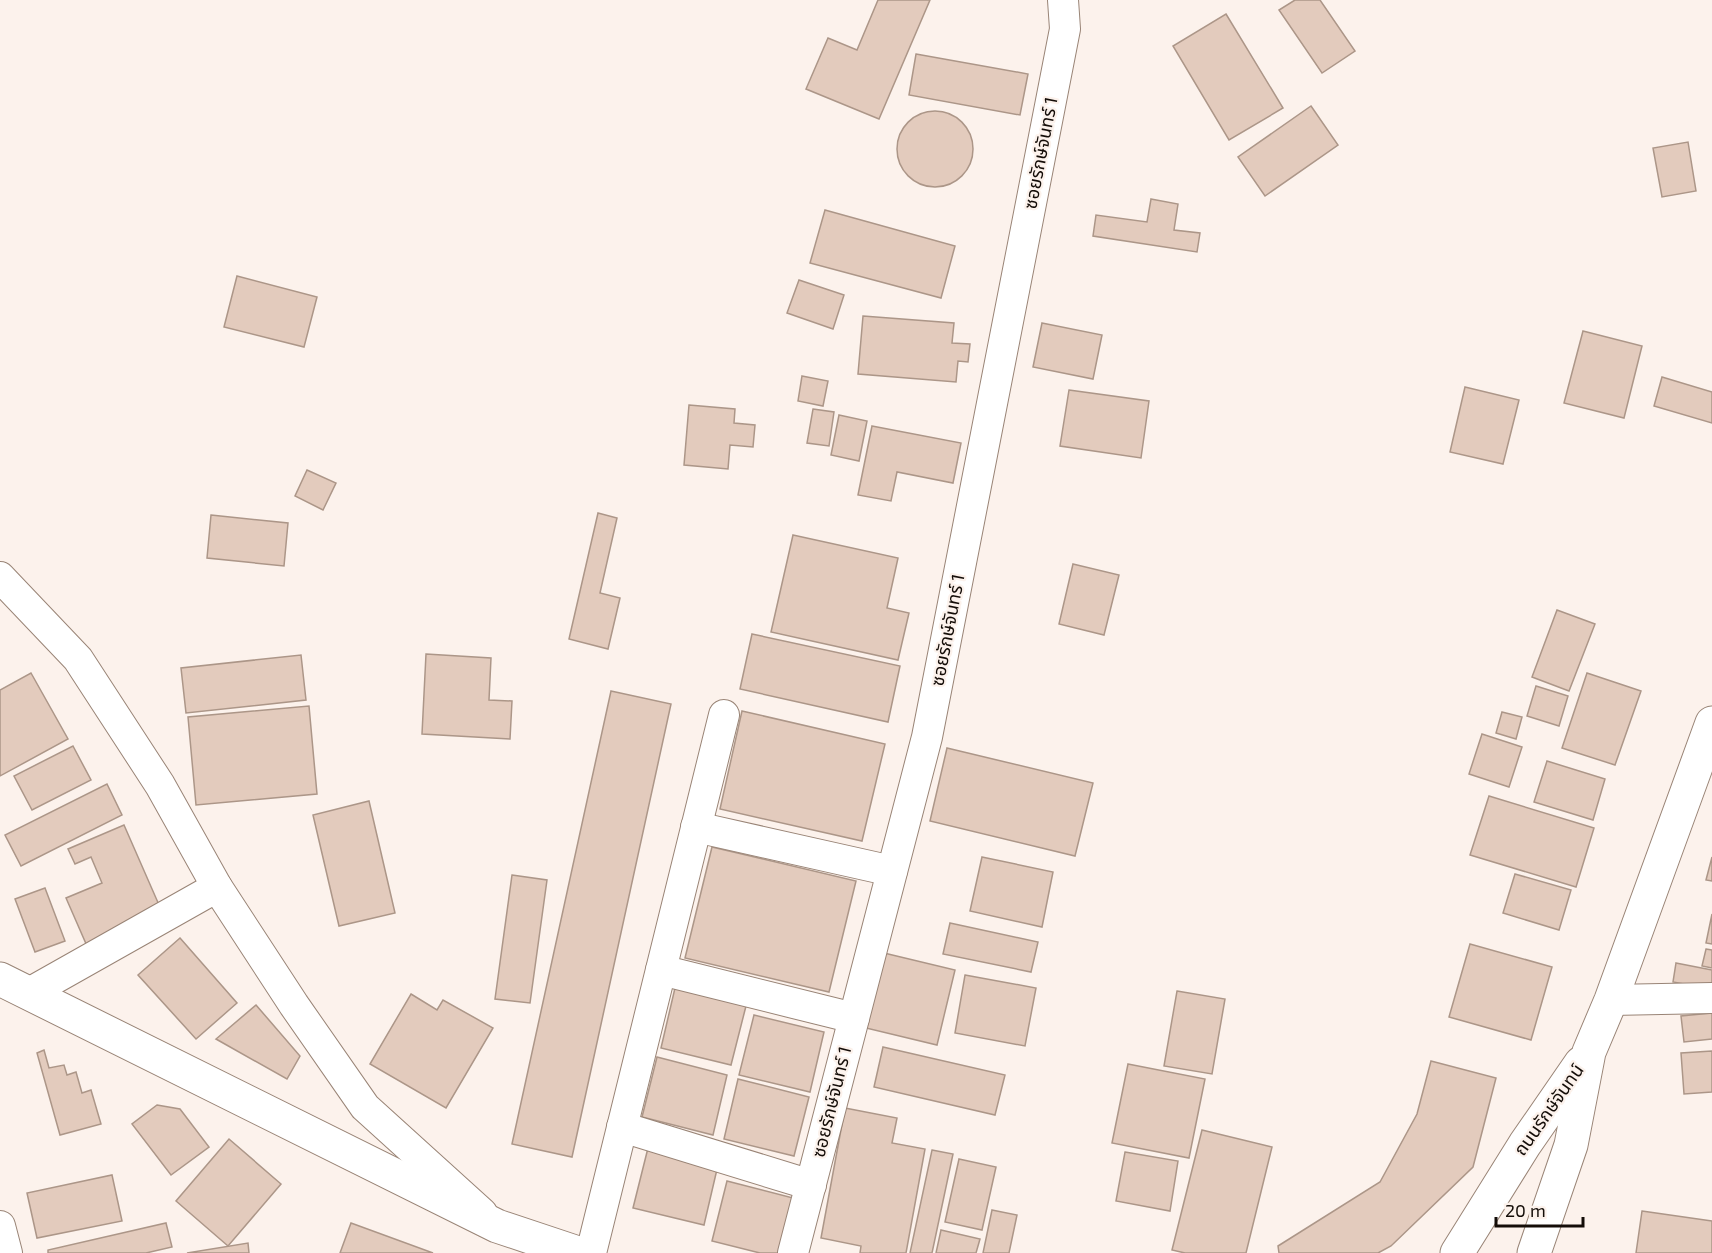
<svg xmlns="http://www.w3.org/2000/svg" width="1712" height="1253" viewBox="0 0 1712 1253" font-family="'Exo 2','Noto Sans Thai',sans-serif">
<style>
.building{fill:#e3cbbd;stroke:#ac9688;stroke-width:1.5}
.lines{fill:none;stroke-linecap:round;stroke-linejoin:round}
.minor-casing{stroke:#998476;stroke-width:32}
.tertiary-casing{stroke:#998476;stroke-width:35}
.secondary-casing{stroke:#998476;stroke-width:35}
.minor{stroke:#fff;stroke-width:30}
.tertiary{stroke:#fff;stroke-width:33}
.secondary{stroke:#fff;stroke-width:33}
.labels{text-anchor:middle;stroke-width:4.5;stroke-linejoin:round;paint-order:stroke}
.street-label{font-size:18px;fill:#140d08;stroke:#fcf2ec}
</style>
<rect width="100%" height="100%" fill="#fcf2ec"/>
<!-- building -->
<g class="building">
<polygon points="878,0 930,0 879,119 806,89 828,38 857,50"/>
<polygon points="1295,0 1320,0 1355,51 1322,73 1279,10"/>
<polygon points="1226,14 1283,108 1229,140 1173,46"/>
<polygon points="916,54 1028,74 1020,115 909,95"/>
<polygon points="1311,106 1338,145 1265,196 1238,157"/>
<circle cx="935" cy="149" r="38"/>
<polygon points="1688,142 1696,191 1662,197 1653,148"/>
<polygon points="1151,199 1178,204 1174,230 1200,233 1197,252 1093,236 1096,215 1147,222"/>
<polygon points="825,210 955,246 941,298 810,263"/>
<polygon points="237,276 317,297 304,347 224,327"/>
<polygon points="799,280 844,295 833,329 787,313"/>
<polygon points="863,316 954,323 952,343 970,344 968,362 958,361 956,382 858,374"/>
<polygon points="1042,323 1102,335 1093,379 1033,367"/>
<polygon points="1583,331 1642,346 1624,418 1564,403"/>
<polygon points="802,376 828,381 823,406 798,401"/>
<polygon points="1662,377 1712,392 1712,423 1654,406"/>
<polygon points="1465,387 1519,400 1503,464 1450,452"/>
<polygon points="1069,390 1149,401 1141,458 1060,446"/>
<polygon points="689,405 735,409 734,423 755,425 753,447 730,445 728,469 684,465"/>
<polygon points="813,409 834,412 829,446 807,443"/>
<polygon points="839,415 867,421 859,461 831,455"/>
<polygon points="872,426 961,443 953,483 897,472 891,501 858,495"/>
<polygon points="307,470 336,483 323,510 295,496"/>
<polygon points="598,513 617,518 600,593 620,598 608,649 569,639"/>
<polygon points="211,515 288,523 284,566 207,558"/>
<polygon points="793,535 898,558 887,608 909,613 898,660 771,632"/>
<polygon points="1073,564 1119,575 1104,635 1059,624"/>
<polygon points="1557,610 1595,624 1569,691 1532,677"/>
<polygon points="752,634 900,666 888,722 740,689"/>
<polygon points="426,654 491,658 489,700 512,701 510,739 422,734"/>
<polygon points="301,655 306,700 186,713 181,668"/>
<polygon points="31,673 68,739 0,776 0,690"/>
<polygon points="1587,673 1641,691 1615,765 1562,748"/>
<polygon points="1536,686 1568,696 1559,726 1527,716"/>
<polygon points="611,691 671,704 572,1157 512,1144"/>
<polygon points="309,706 317,794 196,805 188,717"/>
<polygon points="742,711 885,744 862,841 720,809"/>
<polygon points="1502,712 1522,717 1516,739 1496,733"/>
<polygon points="1482,734 1522,747 1509,787 1469,774"/>
<polygon points="73,746 91,780 32,810 14,776"/>
<polygon points="947,748 1093,783 1075,856 930,821"/>
<polygon points="1547,761 1605,779 1593,820 1534,802"/>
<polygon points="107,784 122,815 21,866 5,835"/>
<polygon points="1489,796 1594,828 1576,887 1470,855"/>
<polygon points="369,801 395,913 339,926 313,815"/>
<polygon points="124,825 163,914 87,946 66,898 102,883 91,857 75,864 68,849"/>
<polygon points="712,847 856,881 829,992 685,958"/>
<polygon points="982,857 1053,872 1042,927 970,911"/>
<polygon points="1712,857 1712,881 1706,880"/>
<polygon points="1515,874 1571,890 1559,930 1503,913"/>
<polygon points="512,875 547,880 530,1003 495,999"/>
<polygon points="45,888 65,941 35,952 15,899"/>
<polygon points="1712,914 1712,944 1706,943"/>
<polygon points="950,923 1038,942 1031,972 943,954"/>
<polygon points="180,938 237,1003 196,1039 138,975"/>
<polygon points="1470,944 1552,967 1531,1040 1449,1017"/>
<polygon points="1706,949 1712,950 1712,968 1702,966"/>
<polygon points="884,953 955,970 937,1045 866,1028"/>
<polygon points="1676,963 1712,970 1712,989 1673,982"/>
<polygon points="965,975 1036,988 1025,1046 955,1033"/>
<polygon points="675,988 746,1006 731,1065 661,1048"/>
<polygon points="1177,991 1225,999 1212,1074 1164,1066"/>
<polygon points="411,994 437,1010 443,1000 493,1028 446,1108 370,1064"/>
<polygon points="256,1005 300,1056 287,1079 216,1039"/>
<polygon points="1712,1013 1712,1039 1684,1042 1681,1016"/>
<polygon points="754,1015 824,1032 810,1092 739,1075"/>
<polygon points="883,1047 1005,1075 995,1115 874,1087"/>
<polygon points="44,1050 49,1068 64,1065 67,1075 76,1072 82,1093 91,1090 101,1124 60,1135 37,1053"/>
<polygon points="1712,1051 1712,1092 1684,1094 1681,1053"/>
<polygon points="657,1057 727,1075 713,1135 642,1117"/>
<polygon points="1431,1061 1496,1078 1473,1167 1391,1246 1378,1253 1279,1253 1278,1246 1380,1182 1417,1114"/>
<polygon points="1128,1064 1205,1079 1189,1158 1112,1143"/>
<polygon points="738,1079 809,1097 794,1156 724,1139"/>
<polygon points="157,1105 180,1109 209,1147 171,1175 132,1124"/>
<polygon points="845,1108 897,1118 892,1143 925,1149 906,1253 860,1253 861,1246 821,1238"/>
<polygon points="1202,1130 1272,1147 1246,1253 1185,1253 1172,1250"/>
<polygon points="229,1139 281,1184 228,1246 176,1201"/>
<polygon points="648,1148 718,1165 704,1225 633,1208"/>
<polygon points="932,1150 953,1154 932,1253 910,1253"/>
<polygon points="1125,1152 1178,1161 1170,1211 1116,1201"/>
<polygon points="959,1159 996,1167 982,1230 945,1222"/>
<polygon points="112,1175 122,1221 37,1238 27,1193"/>
<polygon points="727,1181 797,1199 784,1253 760,1253 712,1241"/>
<polygon points="992,1210 1017,1215 1009,1253 983,1253"/>
<polygon points="1642,1211 1712,1221 1712,1253 1636,1253"/>
<polygon points="166,1223 172,1247 146,1253 48,1253 48,1250"/>
<polygon points="351,1223 433,1253 340,1253"/>
<polygon points="941,1230 980,1239 976,1253 936,1253"/>
<polygon points="248,1243 249,1253 187,1253"/>
</g>
<g class="lines">
<!-- minor casing -->
<g class="minor-casing">
<g id="minor">
<polyline points="0,577 78,659 160,785 217,887 294,1005 365,1107 482,1213"/>
<polyline points="696,827 892,871"/>
<polyline points="661,970 854,1018"/>
<polyline points="29,993 217,887"/>
<polyline points="1611,1000 1712,998"/>
<polyline points="622,1127 811,1185"/>
<polyline points="0,1226 7,1253"/>
<polyline points="591,1253 724,715"/>
<polyline points="793,1253 927,737 1065,29 1063,0"/>
</g>
</g>
<!-- tertiary casing -->
<g class="tertiary-casing">
<polyline id="tertiary" points="0,979 497,1226 578,1253"/>
</g>
<!-- secondary casing -->
<g class="secondary-casing">
<g id="secondary">
<polyline points="1457,1253 1525,1144 1581,1063"/>
<polyline points="1534,1253 1571,1145 1589,1052 1611,1000 1712,723"/>
</g>
</g>
<!-- minor -->
<use href="#minor" class="minor"/>
<!-- tertiary -->
<use href="#tertiary" class="tertiary"/>
<!-- secondary -->
<use href="#secondary" class="secondary"/>
</g>
<g class="labels">
<!-- street labels -->
<g class="street-label">
<text transform="translate(1041 153) rotate(-79)" y="6">ซอยรักษ์จันทร์ 1</text>
<text transform="translate(948 630) rotate(-79)" y="6">ซอยรักษ์จันทร์ 1</text>
<text transform="translate(832 1102) rotate(-76)" y="6">ซอยรักษ์จันทร์ 1</text>
<text transform="translate(1549 1110) rotate(-55)" y="6">ถนนรักษ์จันทน์</text>
</g>
</g>
<!-- scale -->
<path d="M1496 1217v9h87v-9" fill="none" stroke="#140d08" stroke-width="3"/>
<text x="1505" y="1217" font-size="18" fill="#140d08" stroke="#fcf2ec" stroke-width="4.5" paint-order="stroke">20 m</text>
</svg>
